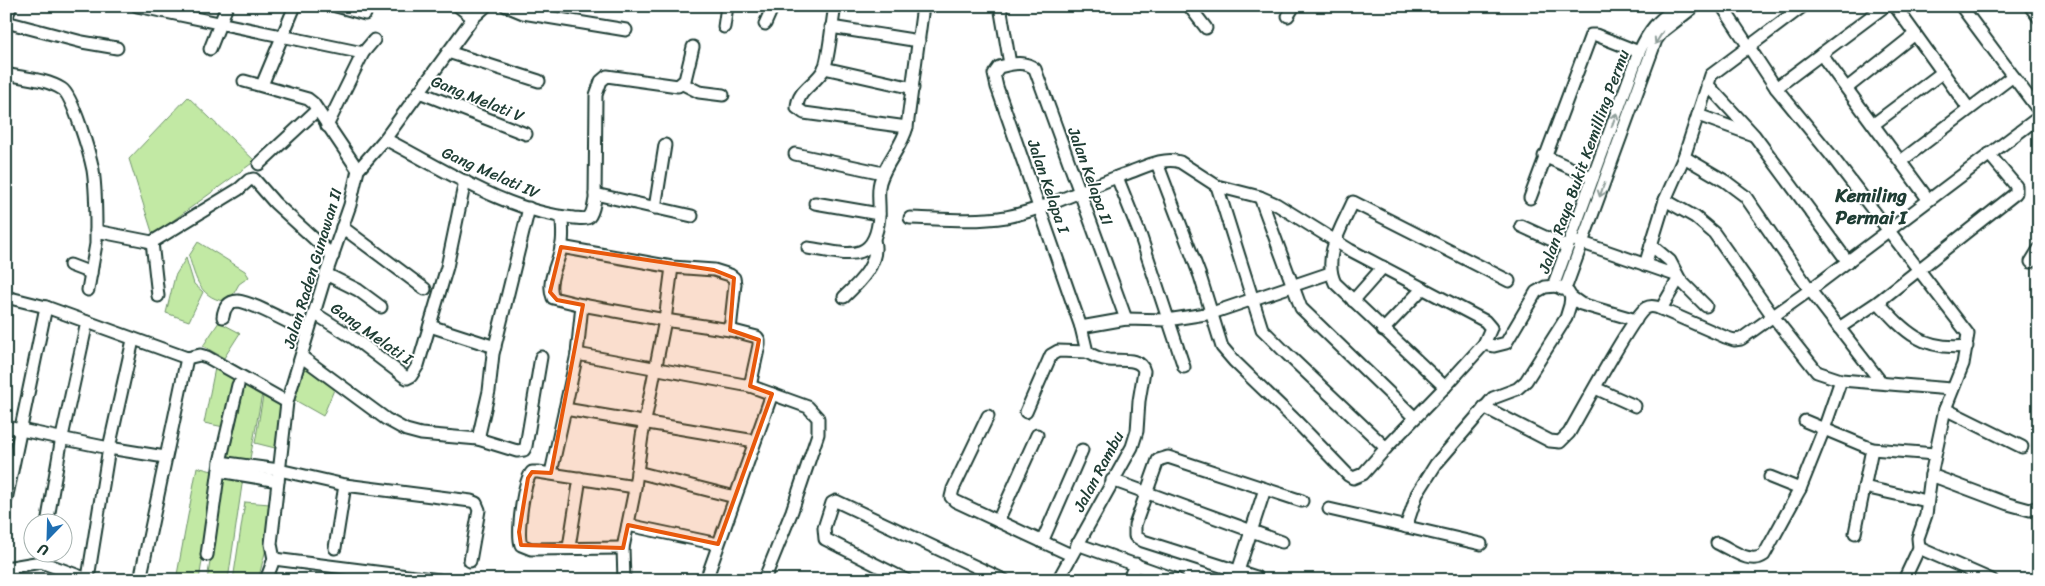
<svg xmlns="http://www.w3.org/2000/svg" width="2045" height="586" viewBox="0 0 2045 586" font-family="Sriracha,sans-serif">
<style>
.green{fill:#c2e9a4;stroke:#70936c}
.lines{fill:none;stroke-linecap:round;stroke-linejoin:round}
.minor-casing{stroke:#1f3d34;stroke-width:15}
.minor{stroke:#fff;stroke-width:11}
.oneway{stroke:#8f9e9a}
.marked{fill:#e8590c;fill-opacity:0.2;stroke:#e8590c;stroke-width:4;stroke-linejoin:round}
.labels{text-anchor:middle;stroke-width:4;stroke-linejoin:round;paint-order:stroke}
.street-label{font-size:16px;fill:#1f3d34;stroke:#fff}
.quarter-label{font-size:19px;font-weight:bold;fill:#1f3d34;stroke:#fff}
</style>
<rect width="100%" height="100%" fill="#fff"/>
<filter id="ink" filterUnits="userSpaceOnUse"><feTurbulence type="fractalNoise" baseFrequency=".02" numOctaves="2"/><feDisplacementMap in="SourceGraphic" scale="10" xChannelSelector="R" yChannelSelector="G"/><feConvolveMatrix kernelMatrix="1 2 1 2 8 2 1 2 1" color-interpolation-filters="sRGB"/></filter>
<g filter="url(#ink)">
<!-- green -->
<g class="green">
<polygon points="188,97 255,161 153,235 129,159"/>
<path d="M198 242 245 271 249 277 239 284 229 302C200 299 196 280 189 256Z"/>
<polygon points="186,258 194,284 203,292 189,321 166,313 175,276"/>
<polygon points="219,322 240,333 224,358 203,346"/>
<polygon points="305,362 336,385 323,416 293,399"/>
<polygon points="215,368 236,379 224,427 204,423"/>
<polygon points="245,384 262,394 249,464 228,458"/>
<polygon points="263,396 281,404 275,448 255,443"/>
<polygon points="197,467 216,472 199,580 176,580"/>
<polygon points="224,477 243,478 228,580 207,580"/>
<polygon points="245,502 270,504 267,545 258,580 233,580"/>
</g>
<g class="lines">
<!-- minor casing -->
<g class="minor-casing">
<g id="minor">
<polyline points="137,6 363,53"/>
<polyline points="336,6 365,14"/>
<polyline points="458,6 473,18"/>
<polyline points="506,6 523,13 626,30"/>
<path d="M835 6C832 21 829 59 824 69 816 84 797 90 797 108L804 113 907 127"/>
<polyline points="1000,6 1010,64"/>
<polyline points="1189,6 1206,28"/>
<path d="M1677 6C1657 22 1650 28 1639 52L1555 281 1556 286 1562 289 1567 284 1656 40 1663 31 1695 6"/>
<polyline points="1722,6 1776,88 1830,154 1968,334 1963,364 1945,409 1931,475 1926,515 1918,538 1919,548 1904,580"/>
<polyline points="1895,6 1969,109"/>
<polyline points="1961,6 2039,111"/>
<polyline points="2030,6 2039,18"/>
<polyline points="1288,16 1294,6"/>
<polyline points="6,18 11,6"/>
<polyline points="6,22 82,42 117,48"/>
<polyline points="765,24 773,6"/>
<polyline points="724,27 727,6"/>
<polyline points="831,27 919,41"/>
<polyline points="210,49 227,6"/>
<polyline points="448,52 539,81"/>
<polyline points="1821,54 1928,199"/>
<polyline points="824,68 913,88"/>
<path d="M6 74C24 78 46 79 62 89 73 96 90 155 93 170 96 190 96 211 96 231"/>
<polyline points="244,81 308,99 313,103 358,170"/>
<polyline points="683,84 699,92 723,95"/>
<polyline points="1707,84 1754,135 1848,262"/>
<polyline points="262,85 295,6"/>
<polyline points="1776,88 1885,6"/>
<polyline points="1847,88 1915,34"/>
<polyline points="419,92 526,134"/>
<polyline points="1698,115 1753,135"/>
<polyline points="1874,124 1943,72"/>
<polyline points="327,126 363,53 374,40"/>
<path d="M385 139C444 169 506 212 574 218 578 218 585 220 589 217 593 213 594 204 595 199L596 95 601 81 607 76 678 86 685 80 693 47"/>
<polyline points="795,154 883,173"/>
<polyline points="1544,156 1593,178"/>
<polyline points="1684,157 1725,181 1745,196 1810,290 1881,382"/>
<polyline points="1901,161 2013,76"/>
<polyline points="259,164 317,110"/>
<polyline points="1117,177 1141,237 1184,367"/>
<polyline points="1217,186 1262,329 1287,354 1386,448"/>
<polyline points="595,194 692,216"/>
<polyline points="1260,197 1301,308 1415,418"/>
<polyline points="1530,198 1591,35 1596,35 1639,52"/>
<polyline points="1665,200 1695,217 1714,233 1772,315 1817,372 1841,380 1951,389"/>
<polyline points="815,203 879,214"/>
<polyline points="655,208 665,145"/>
<path d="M910 218C942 219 974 222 1006 217 1047 209 1085 188 1125 174 1141 169 1163 156 1180 162L1217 186 1260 197 1276 204 1350 250 1485 321 1491 328 1484 344 1445 387 1386 448 1363 474 1353 478 1348 475 1296 421 1234 361 1222 347 1200 276 1157 163"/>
<polyline points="1521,226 1567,247"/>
<polyline points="342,227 425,289"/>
<polyline points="1577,241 1675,275 1706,306"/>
<polyline points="152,242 158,296"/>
<polyline points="1651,245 1670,261 1679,278 1661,309"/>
<polyline points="561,247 672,267 714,270 730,275 734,278 735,284 730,330"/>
<path d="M808 248C844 253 875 267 879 216 880 204 877 193 880 182 886 162 902 147 907 127L923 6"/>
<polyline points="2031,262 2039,249"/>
<polyline points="70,265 91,273"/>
<polyline points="1645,265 1665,200 1684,157 1711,75 1803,6"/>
<polyline points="326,274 358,290 381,307"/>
<polyline points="88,290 96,244 96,231 152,242 239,189 249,180 254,179 275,203 333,256"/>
<polyline points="1568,292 1571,297 1581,304 1636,320"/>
<polyline points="6,297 46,307 187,358 200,355 207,357 287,402"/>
<path d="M844 297C860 282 880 263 874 240"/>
<polyline points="1353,301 1383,267"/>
<path d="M1878 302C1905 332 1923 351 1967 346"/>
<polyline points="582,305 665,320 730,330 757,337 759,340 759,345 750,386"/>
<polyline points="314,313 355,339 405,377 407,378 411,376 418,365 447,267 465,181"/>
<path d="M223 317C224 308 228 301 238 301 252 302 293 325 308 332"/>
<polyline points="430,326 495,347"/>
<polyline points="1081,327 1126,319 1167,320 1212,313 1330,273"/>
<polyline points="1839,328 1878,302 2016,193 2016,186 1989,154"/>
<polyline points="1383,330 1423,288"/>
<polyline points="1484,344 1494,346 1506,343 1536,292 1545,287 1556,286"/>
<polyline points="577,354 750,386 808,407 818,418 818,434 792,511 764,580"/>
<polyline points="302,357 386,419 406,430 421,434 478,439 517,451 524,450 526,446 541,357"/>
<path d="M1445 387 1335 283C1322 256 1342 227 1353 202L1509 281"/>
<polyline points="1595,388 1635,406"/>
<path d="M1484 407 1550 441 1560 442 1569 433C1580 414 1634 314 1646 308 1651 305 1657 307 1661 309L1725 337 1734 340 1741 339 1810 290 2039 117"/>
<polyline points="565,409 755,441"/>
<polyline points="1945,409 2022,447"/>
<polyline points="1026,412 1051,355 1058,351 1087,352"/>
<polyline points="988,416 953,489 951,497 955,501 1071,555"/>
<polyline points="1805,421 1872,449 1855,533"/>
<polyline points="6,427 109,448 165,457"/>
<polyline points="478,439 489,391 493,354 529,208"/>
<polyline points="1872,449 1935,454"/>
<polyline points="220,462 279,470 345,485 471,501 476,503 479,510 470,561"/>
<polyline points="219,471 278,481"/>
<polyline points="637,472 735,497"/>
<path d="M551 473 577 354 582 305 553 298C546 282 558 264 561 248 564 238 562 227 562 217"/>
<polyline points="1931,475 2008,504 2030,510 2039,506"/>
<polyline points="1770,477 1800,489"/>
<polyline points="1112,480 1282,542"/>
<polyline points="1864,487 1927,501"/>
<polyline points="6,500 46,307"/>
<polyline points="1329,509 1481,544"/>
<polyline points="998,521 1037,435"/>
<polyline points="47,524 62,437 87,322"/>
<polyline points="628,525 718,544"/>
<polyline points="1406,527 1417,494 1436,464 1493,398 1517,389 1526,381 1566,318 1570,305 1571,297"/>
<polyline points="1042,542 1082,450"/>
<path d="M1717 543C1731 549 1750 565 1764 555L1800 489 1824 429 1841 380"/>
<polyline points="1077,544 1178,580"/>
<polyline points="569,547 580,478"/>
<polyline points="335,548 345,485"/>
<path d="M623 548 531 549 521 545C517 533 523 481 532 472H538L635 487"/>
<polyline points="1919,548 1992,580"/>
<polyline points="207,555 220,462 238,385"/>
<polyline points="274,559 439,580"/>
<polyline points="6,568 41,562 90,580"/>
<polyline points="1238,571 1265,489"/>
<polyline points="1256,577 1143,541 1135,536 1135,525 1158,460 1168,457 1302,501"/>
<polyline points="88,578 109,448 133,340"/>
<polyline points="140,580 187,358"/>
<polyline points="266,580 274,559 271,544 287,402 326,274 350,205 358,170 385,139 473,18 486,6"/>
<polyline points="624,580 623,548 634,494 642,436 665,320 672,267"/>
<polyline points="706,580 772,394"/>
<polyline points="906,580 825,539 824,528 832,503 836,501 1004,580"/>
<path d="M1058 580 1132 447 1137 431 1139 401 1144 371C1141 357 1120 361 1109 360 1101 359 1093 356 1087 352L1081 327 997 87 994 74 999 67C1011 64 1025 60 1035 69L1126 319"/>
<polyline points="1128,580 1136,564"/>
</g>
</g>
<!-- minor -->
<use href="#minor" class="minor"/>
</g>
<!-- one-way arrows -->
<defs><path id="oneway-shaft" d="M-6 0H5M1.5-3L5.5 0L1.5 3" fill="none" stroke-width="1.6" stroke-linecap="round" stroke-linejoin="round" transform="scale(1.25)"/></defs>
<g class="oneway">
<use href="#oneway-shaft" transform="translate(1659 38) rotate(122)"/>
<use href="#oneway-shaft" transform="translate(1614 120) rotate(-70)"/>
<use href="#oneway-shaft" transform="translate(1602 190) rotate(109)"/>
</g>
</g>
<!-- marked area -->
<path class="marked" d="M561 247 714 270 734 278 730 330 759 340 750 386 772 394 718 544 628 525 623 548 521 545 519 532 528 478 532 472 551 473 583 305 557 300 550 292Z"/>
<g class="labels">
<!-- street labels -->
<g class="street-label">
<text transform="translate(478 98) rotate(22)" y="6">Gang Melati V</text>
<text transform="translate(1583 161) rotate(-70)" y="6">Jalan Raya Bukit Kemilling Permu</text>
<text transform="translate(491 172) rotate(24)" y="6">Gang Melati IV</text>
<text transform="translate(1091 176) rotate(70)" y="6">Jalan Kelapa II</text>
<text transform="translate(1049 186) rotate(71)" y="6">Jalan Kelapa I</text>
<text transform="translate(312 268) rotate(-73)" y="6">Jalan Raden Gunawan II</text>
<text transform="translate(372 333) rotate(35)" y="6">Gang Melati I</text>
<text transform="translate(1098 471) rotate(-62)" y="6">Jalan Rambu</text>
</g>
<!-- quarter labels -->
<g class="quarter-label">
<text x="1871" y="202">Kemiling<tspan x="1871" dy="22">Permai I</tspan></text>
</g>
</g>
<!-- margin -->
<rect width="2045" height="586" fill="none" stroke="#fff" stroke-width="25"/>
<rect x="12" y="12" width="2020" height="561" fill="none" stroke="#1f3d34" stroke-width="2" filter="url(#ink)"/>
<!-- north arrow -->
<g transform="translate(48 538) rotate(203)"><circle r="24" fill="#ffffff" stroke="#a5b1ae"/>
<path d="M0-4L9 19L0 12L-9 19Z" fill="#1f6fb2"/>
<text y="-8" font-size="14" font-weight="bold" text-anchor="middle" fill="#1f3d34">U</text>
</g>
</svg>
